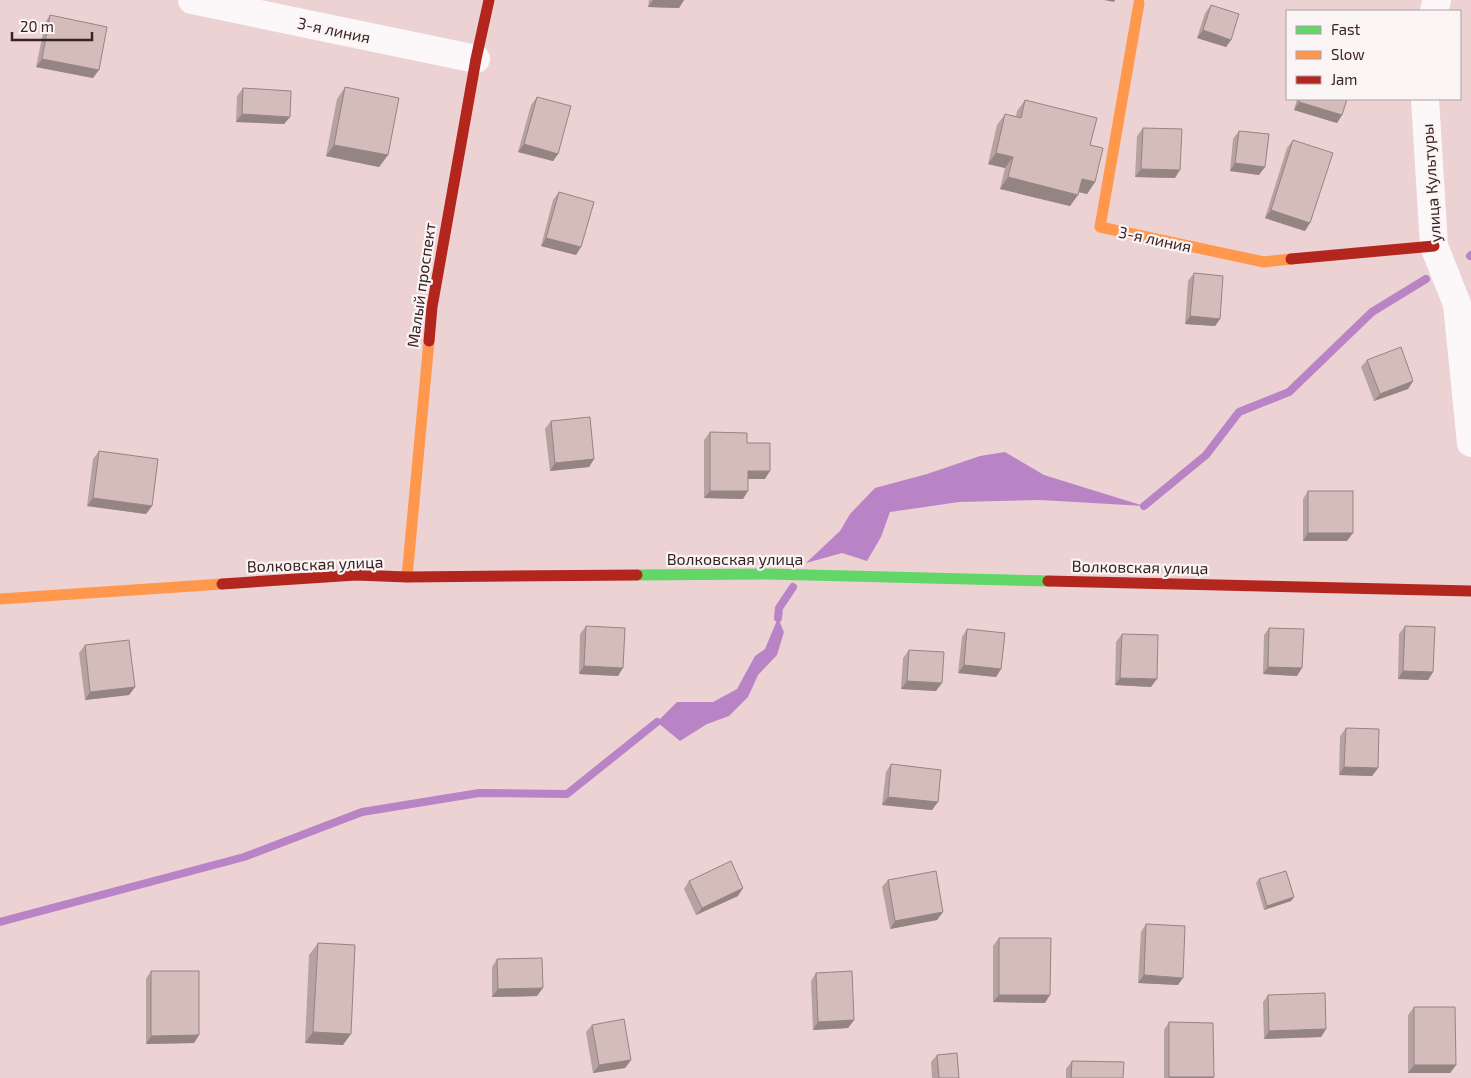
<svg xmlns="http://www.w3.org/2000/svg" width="1471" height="1078" viewBox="0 0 1471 1078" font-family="'Exo 2',sans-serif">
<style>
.water{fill:#b884c5}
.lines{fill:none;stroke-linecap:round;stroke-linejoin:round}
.stream{stroke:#b884c5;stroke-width:8}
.street{stroke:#fcf8f9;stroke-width:28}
.fast{stroke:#63d668;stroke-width:11}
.slow{stroke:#ff974d;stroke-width:11}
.jam{stroke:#b3261e;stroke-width:11}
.wall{fill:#b6a2a0}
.shaded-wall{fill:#948482}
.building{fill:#d4bcba;stroke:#948482}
.labels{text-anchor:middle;stroke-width:4.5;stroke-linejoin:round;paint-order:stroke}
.street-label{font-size:16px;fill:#3a2325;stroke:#fbf4f4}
</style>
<rect width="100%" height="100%" fill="#edd2d4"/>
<!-- water -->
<g class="water">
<polygon points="1005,452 1044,475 1144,506 1040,500 959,502 890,512 881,537 867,561 842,553 806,563 840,531 850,514 875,488 927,474 980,456"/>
<polygon points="778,618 784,632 777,655 758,675 748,697 729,716 707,724 680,741 657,722 677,702 713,702 737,689 755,656 765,649"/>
</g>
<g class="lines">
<!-- stream -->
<g class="stream">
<polyline points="1470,256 1471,255"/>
<polyline points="1144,506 1206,455 1239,412 1289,392 1372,312 1426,279"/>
<polyline points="778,618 779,608 793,587"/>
<polyline points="0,922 244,857 362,812 479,793 567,794 657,722"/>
</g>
<!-- street -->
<g class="street">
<polyline points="192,0 476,59"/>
<polyline points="1434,11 1437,0"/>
<polyline points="1425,99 1434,246 1457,304 1471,443"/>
</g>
<!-- fast -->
<polyline class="fast" points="637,575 768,574 1048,581"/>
<!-- slow -->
<g class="slow">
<polyline points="1139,3 1100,227 1264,262 1291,259"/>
<polyline points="407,577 429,341"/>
<polyline points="0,599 222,584"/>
</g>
<!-- jam -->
<g class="jam">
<polyline points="1291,259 1434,246"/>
<polyline points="429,341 432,307 476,59 489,0"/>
<polyline points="1048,581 1471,591"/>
<polyline points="222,584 356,575 407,577 637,575"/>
</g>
</g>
<!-- wall -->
<g class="wall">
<polygon points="649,0 684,0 679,8 648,7"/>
<polygon points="1211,5 1231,40 1226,47 1197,38 1205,13"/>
<polygon points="50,15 93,78 36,67 45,23"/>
<polygon points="345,87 388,155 379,167 326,156 337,99"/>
<polygon points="243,88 290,117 284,124 236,122 237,96"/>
<polygon points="537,97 558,154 553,161 518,152 531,105"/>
<polygon points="1297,99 1347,99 1342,115 1337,123 1294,110"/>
<polygon points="1025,100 1090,145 1095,182 1087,194 1079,192 1070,206 1000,189 1005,168 988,164 997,125 1005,114 1016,116 1017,111"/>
<polygon points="1143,128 1175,178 1135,177 1137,136"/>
<polygon points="1239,131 1259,175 1230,171 1233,139"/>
<polygon points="1293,140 1305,231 1265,218 1287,148"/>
<polygon points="559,192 576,255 541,246 553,200"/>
<polygon points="1194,273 1220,319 1215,326 1185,324 1188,281"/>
<polygon points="1367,360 1413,381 1408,389 1374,401 1361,367"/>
<polygon points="551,421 594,459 589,467 550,471 545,429"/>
<polygon points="710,432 747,443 765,479 748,479 743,499 704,498 704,440"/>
<polygon points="99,451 152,506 146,514 87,506 93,459"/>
<polygon points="1308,491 1347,541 1303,541 1303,499"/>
<polygon points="586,626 618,676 579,674 580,634"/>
<polygon points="1405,626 1433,672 1428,680 1398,679 1399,634"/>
<polygon points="1269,628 1297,676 1263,674 1264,635"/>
<polygon points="967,629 1001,669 996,677 958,673 962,637"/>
<polygon points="1122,634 1151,687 1115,685 1116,642"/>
<polygon points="85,645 135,687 129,695 85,700 79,653"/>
<polygon points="909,650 936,691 901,689 903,658"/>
<polygon points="1346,728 1378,768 1372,776 1339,775 1340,736"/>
<polygon points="891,764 932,810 882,805 886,772"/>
<polygon points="1259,879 1294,897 1291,901 1264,910 1256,883"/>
<polygon points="888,880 943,912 937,920 890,929 882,887"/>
<polygon points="689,881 738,896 696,915 684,889"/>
<polygon points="1146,924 1178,985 1138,983 1141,932"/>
<polygon points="999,938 1045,1003 993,1002 993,946"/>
<polygon points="318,943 343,1045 305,1043 309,955"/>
<polygon points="497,959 537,996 492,997 492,967"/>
<polygon points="151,971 199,1035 194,1043 146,1044 146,979"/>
<polygon points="816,973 854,1020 848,1028 813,1030 811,981"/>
<polygon points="1268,995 1326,1029 1321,1037 1264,1039 1263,1002"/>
<polygon points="1414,1007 1456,1065 1450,1073 1408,1073 1408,1015"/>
<polygon points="1169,1022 1213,1078 1164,1078 1164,1030"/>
<polygon points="592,1025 631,1060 625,1068 593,1073 586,1032"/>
<polygon points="937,1055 959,1078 932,1078 931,1062"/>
<polygon points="1072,1061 1123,1078 1066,1078 1066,1069"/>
</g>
<!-- shaded-wall -->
<g class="shaded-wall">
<polygon points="653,0 684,0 679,8 648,7"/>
<polygon points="1104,0 1115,0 1114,2"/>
<polygon points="1203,30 1231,40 1226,47 1197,38"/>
<polygon points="42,59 99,70 93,78 36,67"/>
<polygon points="1299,102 1342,115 1337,123 1294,110"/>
<polygon points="242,114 290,117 284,124 236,122"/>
<polygon points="524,144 558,154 553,161 518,152"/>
<polygon points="334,145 388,155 379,167 326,156"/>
<polygon points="996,153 1013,157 1005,168 988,164"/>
<polygon points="1235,163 1265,167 1259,175 1230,171"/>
<polygon points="1141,169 1180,170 1175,178 1135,177"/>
<polygon points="1008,177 1078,195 1070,206 1000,189"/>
<polygon points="1082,179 1095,182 1087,194 1074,191"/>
<polygon points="1271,210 1310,223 1305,231 1265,218"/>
<polygon points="546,238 581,247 576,255 541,246"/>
<polygon points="1190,316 1220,319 1215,326 1185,324"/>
<polygon points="1413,381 1408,389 1374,401 1380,394"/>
<polygon points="594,459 589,467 550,471 555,463"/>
<polygon points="748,471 770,471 765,479 743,479"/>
<polygon points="710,491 748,491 743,499 704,498"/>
<polygon points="93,498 152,506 146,514 87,506"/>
<polygon points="1308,533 1353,533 1347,541 1303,541"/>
<polygon points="964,665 1001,669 996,677 958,673"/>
<polygon points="584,666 623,668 618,676 579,674"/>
<polygon points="1268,667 1302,668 1297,676 1263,674"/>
<polygon points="1403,671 1433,672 1428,680 1398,679"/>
<polygon points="1120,678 1157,679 1151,687 1115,685"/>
<polygon points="907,681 942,683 936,691 901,689"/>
<polygon points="135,687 129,695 85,700 90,692"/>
<polygon points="1344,767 1378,768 1372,776 1339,775"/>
<polygon points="888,797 938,802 932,810 882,805"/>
<polygon points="743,888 738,896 696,915 702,908"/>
<polygon points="1294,897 1291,901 1264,910 1267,906"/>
<polygon points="943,912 937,920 890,929 895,921"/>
<polygon points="1144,975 1183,978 1178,985 1138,983"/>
<polygon points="543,988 537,996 492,997 498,989"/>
<polygon points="999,995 1050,995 1045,1003 993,1002"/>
<polygon points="854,1020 848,1028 813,1030 818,1022"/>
<polygon points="1326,1029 1321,1037 1264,1039 1269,1031"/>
<polygon points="313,1032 351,1034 343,1045 305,1043"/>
<polygon points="199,1035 194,1043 146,1044 151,1036"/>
<polygon points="631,1060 625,1068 593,1073 599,1065"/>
<polygon points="1414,1065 1456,1065 1450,1073 1408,1073"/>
<polygon points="1169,1077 1214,1077 1213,1078 1169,1078"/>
</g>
<!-- building -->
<g class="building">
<polygon points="1211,5 1239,14 1231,40 1203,30"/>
<polygon points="50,15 107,27 99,70 42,59"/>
<polygon points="345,87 399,98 388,155 334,145"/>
<polygon points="243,88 291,91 290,117 242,114"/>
<polygon points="537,97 571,106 558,154 524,144"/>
<polygon points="1300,99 1347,99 1342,115 1299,102"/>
<polygon points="1025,100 1097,118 1090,145 1103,148 1095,182 1082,179 1078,195 1008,177 1013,157 996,153 1005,114 1021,118"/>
<polygon points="1143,128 1182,129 1180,170 1141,169"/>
<polygon points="1239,131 1269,134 1265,167 1235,163"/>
<polygon points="1293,140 1333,153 1310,223 1271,210"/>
<polygon points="559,192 594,202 581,247 546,238"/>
<polygon points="1194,273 1223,276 1220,319 1190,316"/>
<polygon points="1401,347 1413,381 1380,394 1367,360"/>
<polygon points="590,417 594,459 555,463 551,421"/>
<polygon points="710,432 747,433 747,443 770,443 770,471 748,471 748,491 710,491"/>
<polygon points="99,451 158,459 152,506 93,498"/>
<rect x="1308" y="491" width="45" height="42"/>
<polygon points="586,626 625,628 623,668 584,666"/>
<polygon points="1405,626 1435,627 1433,672 1403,671"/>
<polygon points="1269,628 1304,629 1302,668 1268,667"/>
<polygon points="967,629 1005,633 1001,669 964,665"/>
<polygon points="1122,634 1158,635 1157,679 1120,678"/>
<polygon points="129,640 135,687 90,692 85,645"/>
<polygon points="909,650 944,652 942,683 907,681"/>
<polygon points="1346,728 1379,729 1378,768 1344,767"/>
<polygon points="891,764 941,770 938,802 888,797"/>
<polygon points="731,861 743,888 702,908 689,881"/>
<polygon points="936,871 943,912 895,921 888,880"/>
<polygon points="1286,871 1294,897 1267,906 1259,879"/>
<polygon points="1146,924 1185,926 1183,978 1144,975"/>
<polygon points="999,938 1051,938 1050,995 999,995"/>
<polygon points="318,943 355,945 351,1034 313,1032"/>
<polygon points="542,958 543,988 498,989 497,959"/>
<polygon points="151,971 199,971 199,1035 151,1036"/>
<polygon points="852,971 854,1020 818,1022 816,973"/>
<polygon points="1325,993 1326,1029 1269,1031 1268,995"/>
<polygon points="1414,1007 1455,1007 1456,1065 1414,1065"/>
<polygon points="624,1019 631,1060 599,1065 592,1025"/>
<polygon points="1169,1022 1213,1023 1214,1077 1169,1077"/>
<polygon points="957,1053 959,1078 939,1078 937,1055"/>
<polygon points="1072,1061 1124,1062 1123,1078 1071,1078"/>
</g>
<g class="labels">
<!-- street labels -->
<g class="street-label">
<text transform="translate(334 30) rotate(12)" y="6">3-я линия</text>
<text transform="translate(1431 183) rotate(-94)" y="6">улица Культуры</text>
<text transform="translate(1155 239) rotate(12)" y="6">3-я линия</text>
<text transform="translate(421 285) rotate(-82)" y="6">Малый проспект</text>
<text x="735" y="565">Волковская улица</text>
<text transform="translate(315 564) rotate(-2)" y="6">Волковская улица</text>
<text transform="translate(1140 567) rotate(1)" y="6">Волковская улица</text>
</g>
</g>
<!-- legend -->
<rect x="1286" y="10" width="175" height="90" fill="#fbf4f4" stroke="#aea0a1"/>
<rect x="1296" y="26" width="25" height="8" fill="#63d668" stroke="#aea0a1"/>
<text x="1331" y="35" font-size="15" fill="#3a2325">Fast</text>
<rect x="1296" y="51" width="25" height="8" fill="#ff974d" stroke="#aea0a1"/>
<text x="1331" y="60" font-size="15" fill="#3a2325">Slow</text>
<rect x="1296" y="76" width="25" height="8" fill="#b3261e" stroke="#aea0a1"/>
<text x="1331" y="85" font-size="15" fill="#3a2325">Jam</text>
<!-- scale -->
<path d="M12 32v8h80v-8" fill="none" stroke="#3a2325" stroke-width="2.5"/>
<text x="20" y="32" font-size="15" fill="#3a2325" stroke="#fbf4f4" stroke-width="4" paint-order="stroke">20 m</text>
</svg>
